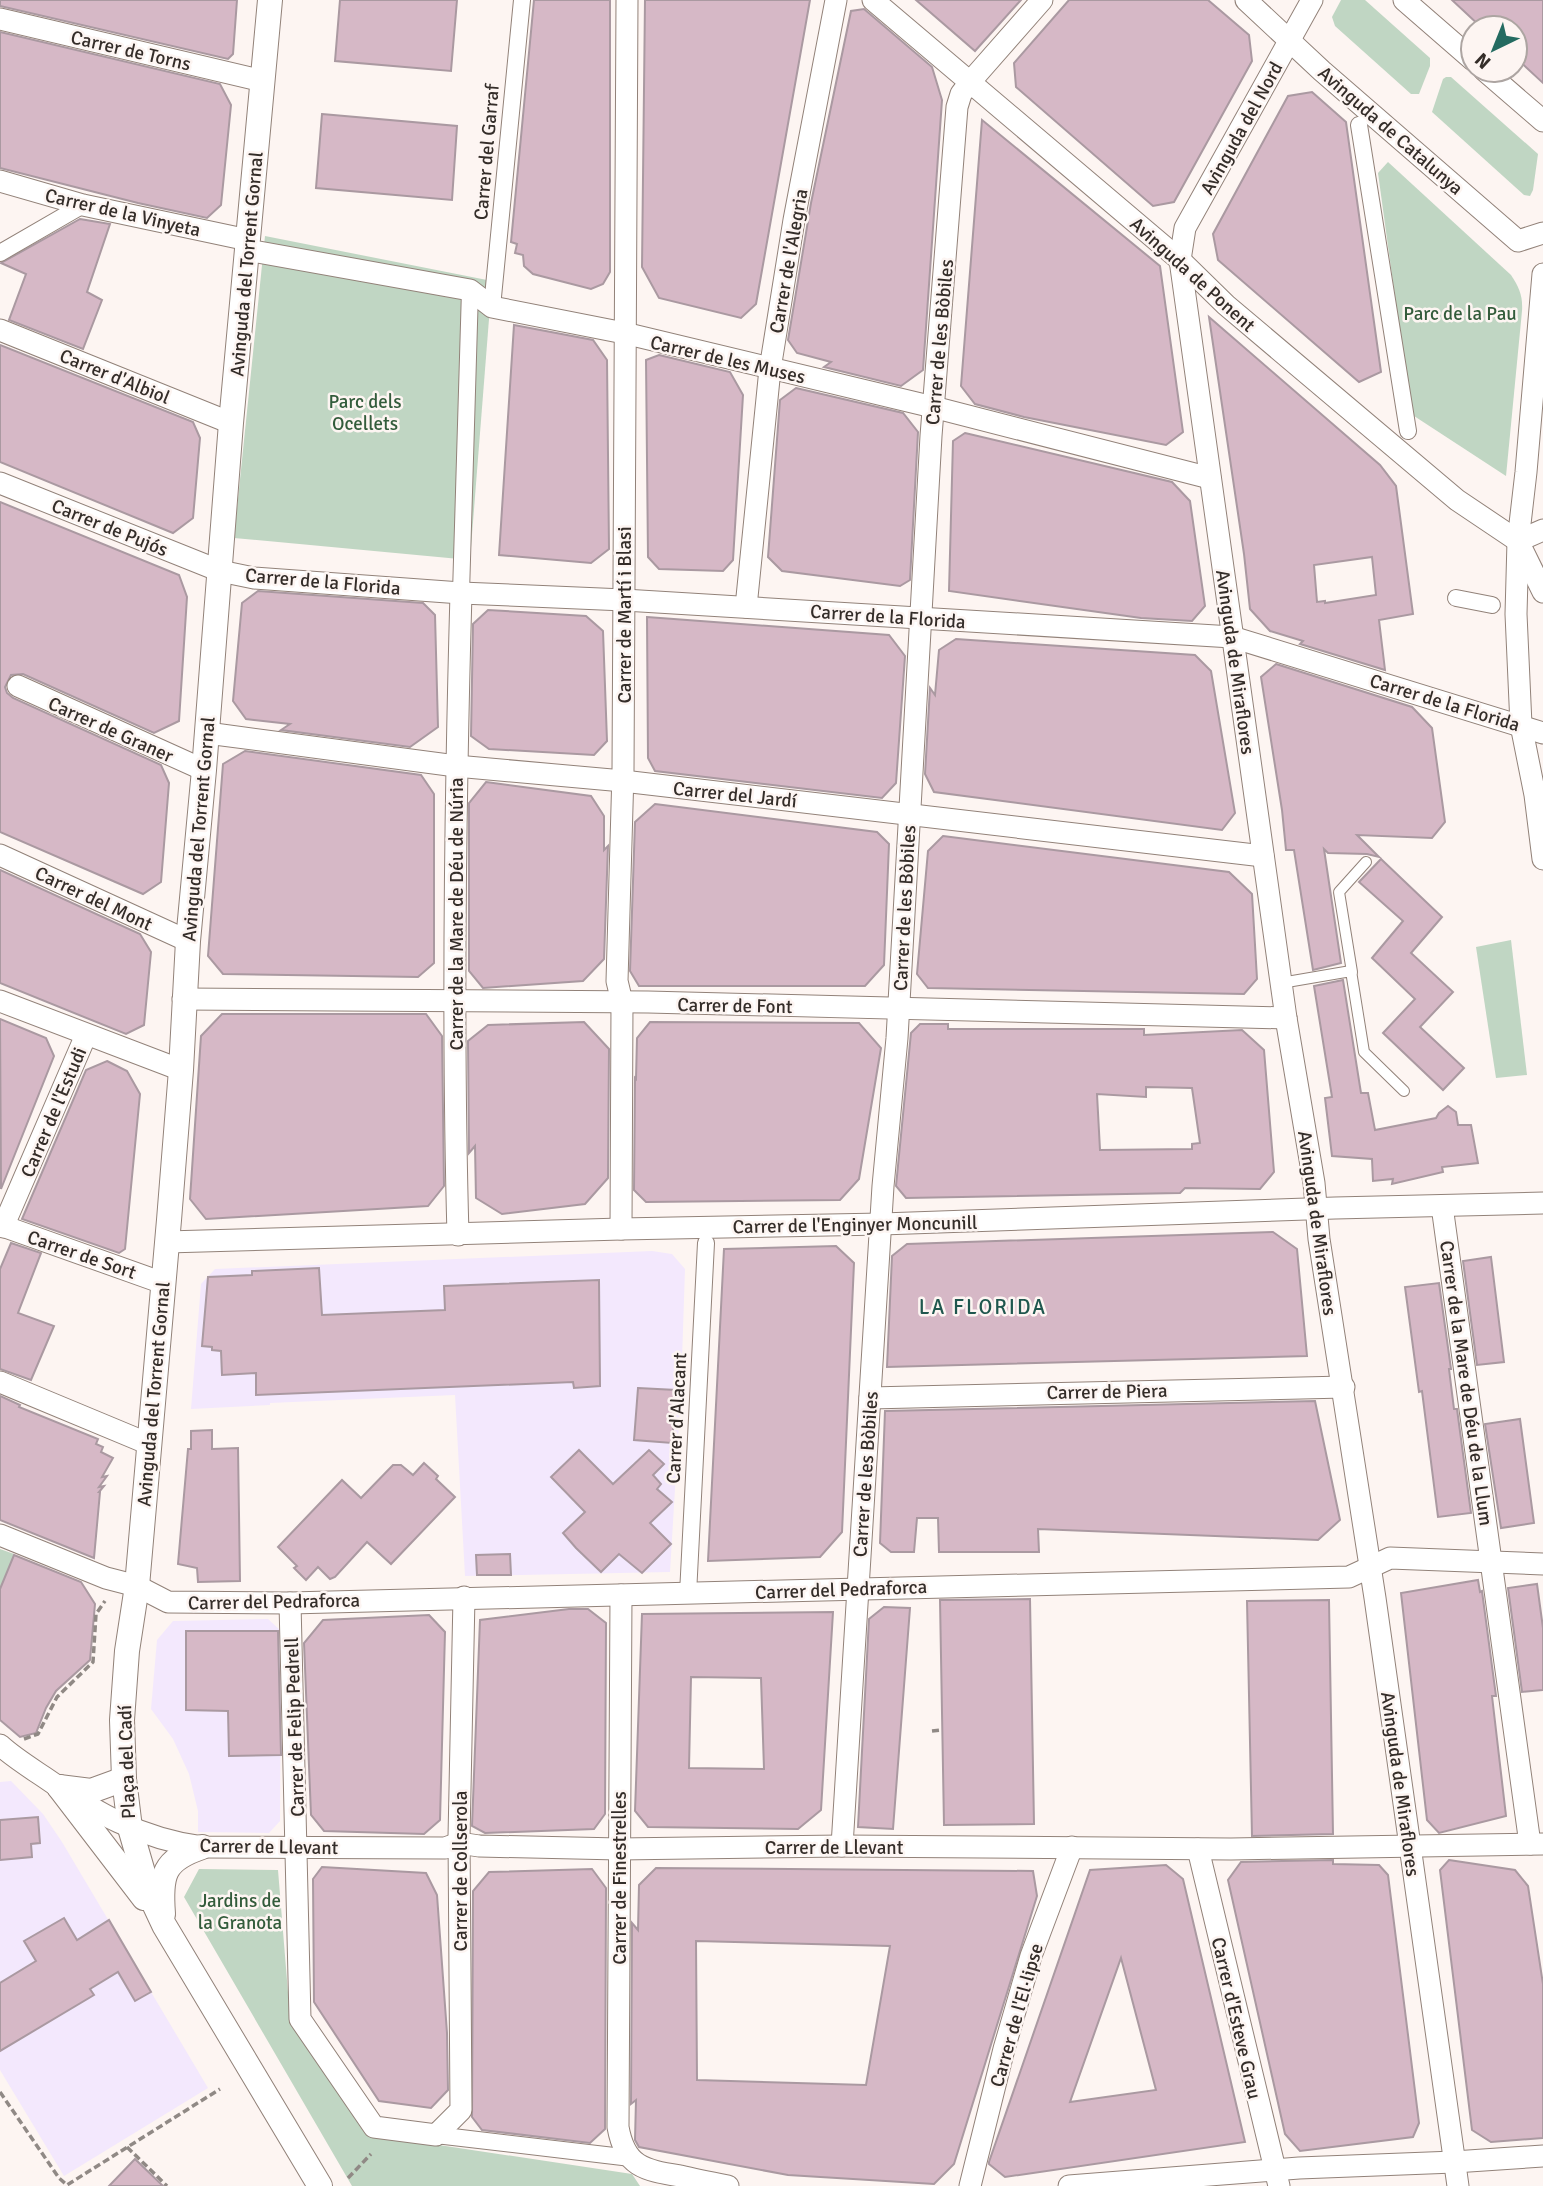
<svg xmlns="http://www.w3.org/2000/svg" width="1543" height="2186" viewBox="0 0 1543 2186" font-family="Signika,sans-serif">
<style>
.education{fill:#f3e8fd}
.green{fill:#c0d6c3}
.building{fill:#d6b8c6;stroke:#aa99a1;stroke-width:2;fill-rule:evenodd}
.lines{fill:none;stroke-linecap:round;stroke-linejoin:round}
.service-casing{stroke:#928279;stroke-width:12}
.pedestrian-casing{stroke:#928279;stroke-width:18}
.minor-casing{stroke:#928279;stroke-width:23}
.tertiary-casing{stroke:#928279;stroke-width:26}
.path{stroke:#908985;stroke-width:3.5;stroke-dasharray:7 3.5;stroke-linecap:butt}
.service{stroke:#fff;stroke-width:10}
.pedestrian{stroke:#fff;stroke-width:16}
.minor{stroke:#fff;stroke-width:21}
.tertiary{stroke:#fff;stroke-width:24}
.labels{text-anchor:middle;stroke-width:5;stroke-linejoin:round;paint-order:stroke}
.street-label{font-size:19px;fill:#342d29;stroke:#fdf5f2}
.park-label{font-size:19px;fill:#335c3b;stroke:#fdf5f2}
.neighbourhood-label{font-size:21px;letter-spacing:2px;fill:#1f574e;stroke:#fdf5f2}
</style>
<rect width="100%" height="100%" fill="#fdf5f2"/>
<!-- education -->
<g class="education">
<polygon points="652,1251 672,1254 685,1269 681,1390 670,1572 465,1576 455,1395 270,1403 270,1405 191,1409 201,1284 215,1269"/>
<polygon points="268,1619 281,1631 280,1821 269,1833 198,1832 198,1811 189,1774 173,1739 151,1709 157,1640 173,1621"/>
<polygon points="11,1781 43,1814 62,1842 208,2088 64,2176 0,2070 0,1782"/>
</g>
<!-- green -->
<g class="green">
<polygon points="1341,0 1365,0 1430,58 1430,66 1419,94 1411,94 1335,26 1332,17"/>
<polygon points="1446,77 1451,77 1538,154 1533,190 1530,196 1524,195 1432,112 1443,79"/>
<path d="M1388 162 1511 275C1519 287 1523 296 1522 311L1506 476 1411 414 1378 173Z"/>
<polygon points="265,236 492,281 470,560 234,538"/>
<polygon points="1511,940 1527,1075 1496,1078 1476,947"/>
<polygon points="0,1549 14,1554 0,1589"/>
<polygon points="199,1869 278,1870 290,2017 366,2134 632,2174 640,2186 352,2186 184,1897"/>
</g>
<!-- building -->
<g class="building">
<polygon points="0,0 237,0 233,54 228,59 0,6"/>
<polygon points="340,0 457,0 451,71 335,61"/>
<polygon points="534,0 610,0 610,272 603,284 591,289 533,274 524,266 523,255 515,253 517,244 511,242"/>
<polygon points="645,0 810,0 756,304 741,318 659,298 642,267"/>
<polygon points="916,0 1021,0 975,51"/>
<polygon points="1069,0 1208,0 1249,35 1252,61 1174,202 1153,206 1016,87 1014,63"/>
<polygon points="1452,0 1543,0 1543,83 1515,57 1515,28 1482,28"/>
<polygon points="864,9 932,67 942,100 923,370 901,386 824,367 831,362 797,353 788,340 811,203 851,11"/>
<polygon points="0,32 220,84 231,105 221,205 207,218 138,203 0,168"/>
<polygon points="1312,92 1346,122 1381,372 1359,382 1218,260 1213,234 1288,96"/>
<polygon points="322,114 457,126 452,200 316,188"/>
<polygon points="982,120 1160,266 1183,432 1166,445 1024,417 975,404 961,386"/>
<polygon points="80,219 110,224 87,292 102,300 83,349 9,320 26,274 1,263"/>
<path d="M1209 317 1380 465 1396 486 1413 614 1379 620 1385 670 1300 644 1303 641 1270 631 1250 609 1244 554ZM1372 557 1376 595 1325 603V601L1317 602 1314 565Z"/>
<polygon points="514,325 593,340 607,360 609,549 591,563 499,555"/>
<polygon points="0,345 193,422 200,438 193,518 173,533 0,462"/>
<polygon points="659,355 730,372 743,395 733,560 723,571 659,569 648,557 646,360"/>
<polygon points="796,388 903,413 918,432 910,580 900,586 782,571 768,557 780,400"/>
<polygon points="965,433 1172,482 1190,501 1205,606 1192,621 1141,618 949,591 953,441"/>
<polygon points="0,502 179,575 187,597 179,721 154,733 23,674 11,675 5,687 7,693 13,698 161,765 169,783 161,882 143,894 0,832"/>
<polygon points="258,591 423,603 435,615 438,727 410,747 281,730 290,724 246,719 233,701 242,603"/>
<polygon points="488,610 586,616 603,631 607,741 594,755 489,749 471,736 473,624"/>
<polygon points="647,617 889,635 905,656 896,783 882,798 655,771 648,758"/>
<polygon points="956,639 1195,655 1211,671 1235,813 1222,830 934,792 925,774 930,688 935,695 939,650"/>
<polygon points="1276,664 1412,707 1432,728 1445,822 1432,838 1357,835 1379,857 1367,854 1328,853 1324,849 1341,963 1313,970 1294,850 1286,850 1282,810 1261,677"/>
<polygon points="245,751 421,775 434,794 434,963 418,977 223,974 208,956 223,764"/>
<polygon points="486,782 591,796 604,816 604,850 608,846 604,959 583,981 483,988 469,971 469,803"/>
<polygon points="655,804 877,832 889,844 884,965 865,986 639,986 630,971 635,822"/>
<polygon points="943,836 1229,872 1252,894 1257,979 1244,994 928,988 917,974 928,851"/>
<polygon points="1381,859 1442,917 1411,953 1453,992 1420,1027 1464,1068 1443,1090 1383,1033 1415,999 1372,958 1403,921 1359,882"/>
<polygon points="0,870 140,934 151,952 144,1025 126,1034 0,983"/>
<polygon points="1343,980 1361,1093 1368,1093 1375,1130 1436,1118 1439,1113 1448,1106 1456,1112 1458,1125 1471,1125 1478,1163 1442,1167 1443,1172 1392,1184 1393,1179 1373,1181 1372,1159 1332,1156 1325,1098 1332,1097 1314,986"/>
<polygon points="222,1014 426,1014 442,1036 444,1186 428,1206 206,1219 190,1199 201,1036"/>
<polygon points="0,1019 46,1038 54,1056 1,1189"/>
<polygon points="584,1022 609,1049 608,1178 585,1204 502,1214 476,1198 475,1146 469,1153 468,1041 488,1025"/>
<polygon points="650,1022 859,1023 881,1048 859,1179 840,1200 646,1202 634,1190 635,1078 636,1079 637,1038"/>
<path d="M920 1024H948V1029H1144V1035L1242 1030 1264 1050 1274 1172 1260 1189 1185 1188 1180 1193 906 1198 896 1186 911 1033ZM1146 1087 1192 1088 1200 1143 1192 1144V1149L1100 1150 1097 1094 1146 1097Z"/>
<polygon points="107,1061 127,1071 140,1094 125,1249 119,1253 22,1219 86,1070"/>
<polygon points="1273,1232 1297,1249 1307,1356 887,1367 892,1256 907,1244"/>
<polygon points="11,1243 41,1253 18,1313 54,1326 31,1380 0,1369 0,1269"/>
<polygon points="836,1246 854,1263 842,1532 820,1557 708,1561 724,1249"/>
<polygon points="1491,1257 1504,1362 1477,1365 1463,1261"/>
<polygon points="319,1268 322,1315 445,1310 444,1286 599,1280 600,1386 574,1388 573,1382 256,1395 256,1373 222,1375 221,1351 212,1350 212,1347 202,1346 208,1277 252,1275 252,1271"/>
<polygon points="1439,1283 1451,1369 1449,1369 1454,1409 1457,1409 1471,1513 1438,1517 1422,1391 1419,1392 1405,1287"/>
<polygon points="638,1388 676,1390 672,1443 634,1440"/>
<polygon points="0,1396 20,1405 19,1407 98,1439 96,1444 103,1447 101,1452 113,1458 102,1477 107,1476 99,1487 104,1486 99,1492 100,1492 94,1558 0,1520"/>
<polygon points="1315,1401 1340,1520 1318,1540 1038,1529 1039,1552 939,1552 938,1518 917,1518 914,1552 891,1552 880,1543 885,1411"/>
<polygon points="1520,1419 1534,1523 1501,1528 1485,1424"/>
<polygon points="212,1430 212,1449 238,1448 240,1581 198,1582 197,1568 178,1564 188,1449 191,1449 191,1431"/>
<polygon points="579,1450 613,1484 649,1450 664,1464 653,1475 661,1484 657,1489 672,1502 650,1523 671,1544 642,1573 619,1554 601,1572 576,1548 563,1533 585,1512 551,1477"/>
<polygon points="424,1463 438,1476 436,1479 455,1497 391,1564 367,1542 335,1577 330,1579 318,1567 306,1580 294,1568 297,1566 278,1547 342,1480 361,1498 393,1465 401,1465 413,1475"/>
<polygon points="510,1554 511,1575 477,1575 476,1555"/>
<polygon points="14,1555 81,1582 95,1604 90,1660 56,1691 46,1708 36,1733 20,1737 0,1720 0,1589"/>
<polygon points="1478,1580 1480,1592 1482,1591 1496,1696 1492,1696 1506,1816 1439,1833 1427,1820 1401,1593"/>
<polygon points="1537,1584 1543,1628 1543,1690 1522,1692 1508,1588"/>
<polygon points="1030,1599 1034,1824 944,1825 940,1600"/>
<polygon points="1329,1600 1333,1834 1252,1836 1247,1601"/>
<polygon points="884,1607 910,1608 893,1829 858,1827 869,1619"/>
<polygon points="569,1609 588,1609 606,1623 605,1814 594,1829 485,1833 472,1826 480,1620"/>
<path d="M833 1612 821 1810 798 1829 648 1827 635 1811 642 1614ZM691 1677 761 1678 764 1769 689 1768Z"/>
<polygon points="429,1615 445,1632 440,1820 424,1834 324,1831 311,1815 304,1643 323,1620"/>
<polygon points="186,1631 278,1631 281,1755 229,1756 228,1711 186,1710"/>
<polygon points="38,1817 40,1843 31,1844 32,1857 0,1860 0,1820"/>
<polygon points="1333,1860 1333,1864 1379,1865 1388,1875 1419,2123 1413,2137 1300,2151 1285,2134 1228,1880 1241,1862"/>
<polygon points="1449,1860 1515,1870 1528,1886 1543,1984 1543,2138 1491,2142 1472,2130 1440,1870"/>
<path d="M1166 1865 1183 1879 1245 2142 1005 2177 989 2164V2162L1090 1870ZM1121 1958 1156 2090 1070 2102Z"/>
<polygon points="322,1867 426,1873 437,1895 447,2033 448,2090 431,2108 379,2101 314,2002 313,1879"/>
<path d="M656 1868 1033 1871 1037 1896 954 2164 934 2184 788 2175 639 2147 635 2140 636 2100 631 2104 632 1923 638 1930 639 1885ZM696 1941 890 1946 866 2085 697 2080Z"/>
<polygon points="592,1869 606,1888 605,2129 590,2143 482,2130 472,2117 473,1891 489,1872"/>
<polygon points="64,1918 77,1940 109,1920 151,1992 135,2001 118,1972 90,1989 94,1995 0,2051 0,1983 36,1961 24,1941"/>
<polygon points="135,2159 163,2186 109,2186"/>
</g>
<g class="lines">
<!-- service casing -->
<g class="service-casing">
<g id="service">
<polyline points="1352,972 1339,892 1366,862"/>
<polyline points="1281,983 1351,971 1364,1052 1404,1091"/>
</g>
</g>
<!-- pedestrian casing -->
<g class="pedestrian-casing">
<g id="pedestrian">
<polyline points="1359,125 1408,431"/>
<polyline points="0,253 83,205"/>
<polyline points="492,307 522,0"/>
<polyline points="461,593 470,290"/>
<polyline points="1456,598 1492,605"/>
<polyline points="688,1594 706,1243"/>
<polyline points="436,2135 631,2158"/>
</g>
</g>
<!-- minor casing -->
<g class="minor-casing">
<g id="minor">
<polyline points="873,0 1180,260 1226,305 1457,500 1518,541 1543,592"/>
<polyline points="1246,0 1322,71 1518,241 1543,233"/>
<polyline points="1312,0 1185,228 1180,260 1286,1018 1314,1183 1319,1239 1375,1598 1458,2186"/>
<polyline points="1404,0 1473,60"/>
<polyline points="0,19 263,81"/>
<polyline points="1484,70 1543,121"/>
<polyline points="0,181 83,205 248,240"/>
<polyline points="247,250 470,290 492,307 624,333 933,407 1210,478"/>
<polyline points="1543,274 1526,472 1518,541 1516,614 1521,725 1535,795 1543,859"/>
<polyline points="0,330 231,423"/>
<polyline points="0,483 220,571 254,578 461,593 624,600 1232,637 1543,733"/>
<polyline points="1518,541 1543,530"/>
<polyline points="746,607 770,369 794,220 836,0"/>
<polyline points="18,686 204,770"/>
<polyline points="207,733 456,766 623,781 1263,856"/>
<polyline points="0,855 188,941"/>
<polyline points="183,999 648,1002 1286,1018"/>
<polyline points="0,1001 181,1070"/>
<polyline points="1442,1206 1530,1844"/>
<polyline points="0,1225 163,1283"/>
<polyline points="3,1227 86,1035"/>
<polyline points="621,1229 622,1002 617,981 623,772 627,0"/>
<path d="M458 1235C452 1021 455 807 461 593"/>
<polyline points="167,1242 621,1229 882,1224 1335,1208 1543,1203"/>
<polyline points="0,1382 149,1444"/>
<polyline points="870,1398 1344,1387"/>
<polyline points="0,1535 106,1578 137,1586 168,1602 290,1603 1349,1577 1390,1558 1543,1564"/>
<path d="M621 1595 618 2127C625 2167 644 2170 680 2176 696 2180 712 2183 728 2186"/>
<polyline points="290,1603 300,2019 374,2127 436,2135 461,2110 459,1837 464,1597"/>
<path d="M0 1745C13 1757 29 1767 44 1777 96 1813 139 1838 202 1847L445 1848 459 1843 479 1846 619 1849 842 1846 1231 1849 1543 1844"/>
<polyline points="842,1846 883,1186 897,1038 931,436 957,107 961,94 970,82 1042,0"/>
<polyline points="1198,1849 1279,2186"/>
<polyline points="970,2186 1004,2049 1031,1956 1072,1847"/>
<polyline points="1069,2186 1299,2168 1454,2162 1543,2156"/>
</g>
</g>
<!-- tertiary casing -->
<g class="tertiary-casing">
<g id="tertiary">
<polyline points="270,0 231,423 204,770 188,941 181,1070 169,1220 137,1586 127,1651 122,1720 124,1779 130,1828 149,1893 164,1925 320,2186"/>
<polyline points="59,1787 144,1898"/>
<polyline points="59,1787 91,1791 124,1779"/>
<path d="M163 1914C160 1875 163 1860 202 1847"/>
</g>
</g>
<!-- path -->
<g class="path">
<polyline points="932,1731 942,1730"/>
<polyline points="24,1739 38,1734 57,1697 93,1662 96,1614 105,1601"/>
<polyline points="0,2092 59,2178 67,2185 220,2089"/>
<polyline points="127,2147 167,2186"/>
<polyline points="348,2178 371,2154"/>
</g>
<!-- service -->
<use href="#service" class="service"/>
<!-- pedestrian -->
<use href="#pedestrian" class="pedestrian"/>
<!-- minor -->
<use href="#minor" class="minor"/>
<!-- tertiary -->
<use href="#tertiary" class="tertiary"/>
</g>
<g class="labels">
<!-- street labels -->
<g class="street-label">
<text transform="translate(131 50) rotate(13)" y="7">Carrer de Torns</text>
<text transform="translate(1241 128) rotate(-61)" y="7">Avinguda del Nord</text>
<text transform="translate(1391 130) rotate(41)" y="7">Avinguda de Catalunya</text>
<text transform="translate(486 152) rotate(-85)" y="7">Carrer del Garraf</text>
<text transform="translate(123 212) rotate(13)" y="7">Carrer de la Vinyeta</text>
<text transform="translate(788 261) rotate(-80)" y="7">Carrer de l'Alegria</text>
<text transform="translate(246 264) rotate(-85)" y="7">Avinguda del Torrent Gornal</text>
<text transform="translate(1193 274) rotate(42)" y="7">Avinguda de Ponent</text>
<text transform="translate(939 342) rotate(-85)" y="7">Carrer de les Bòbiles</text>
<text transform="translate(728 359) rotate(13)" y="7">Carrer de les Muses</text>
<text transform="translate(115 376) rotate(22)" y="7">Carrer d'Albiol</text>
<text transform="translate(110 527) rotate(22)" y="7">Carrer de Pujós</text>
<text transform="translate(323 581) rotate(5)" y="7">Carrer de la Florida</text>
<text transform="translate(624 615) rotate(-90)" y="7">Carrer de Martí i Blasi</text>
<text transform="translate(888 616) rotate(4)" y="7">Carrer de la Florida</text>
<text transform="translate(1236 662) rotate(82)" y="7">Avinguda de Miraflores</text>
<text transform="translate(1445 702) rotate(17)" y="7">Carrer de la Florida</text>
<text transform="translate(111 729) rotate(24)" y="7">Carrer de Graner</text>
<text transform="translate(735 794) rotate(6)" y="7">Carrer del Jardí</text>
<text transform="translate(198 829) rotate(-85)" y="7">Avinguda del Torrent Gornal</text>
<text transform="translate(94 898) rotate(25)" y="7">Carrer del Mont</text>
<text transform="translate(904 908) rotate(-87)" y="7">Carrer de les Bòbiles</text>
<text transform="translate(456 914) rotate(-90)" y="7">Carrer de la Mare de Déu de Núria</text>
<text transform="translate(735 1005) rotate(1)" y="7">Carrer de Font</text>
<text transform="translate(53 1112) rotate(-67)" y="7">Carrer de l'Estudi</text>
<text transform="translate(1318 1223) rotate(82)" y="7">Avinguda de Miraflores</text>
<text transform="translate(855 1224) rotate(-1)" y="7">Carrer de l'Enginyer Moncunill</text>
<text transform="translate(82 1254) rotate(19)" y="7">Carrer de Sort</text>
<text transform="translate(1467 1383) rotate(82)" y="7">Carrer de la Mare de Déu de la Llum</text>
<text transform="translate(1107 1391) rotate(-1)" y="7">Carrer de Piera</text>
<text transform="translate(153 1394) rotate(-85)" y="7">Avinguda del Torrent Gornal</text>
<text transform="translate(676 1418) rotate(-87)" y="7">Carrer d'Alacant</text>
<text transform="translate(865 1474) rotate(-86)" y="7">Carrer de les Bòbiles</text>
<text transform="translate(841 1589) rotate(-2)" y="7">Carrer del Pedraforca</text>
<text transform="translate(274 1601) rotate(-1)" y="7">Carrer del Pedraforca</text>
<text transform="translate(294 1727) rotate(-92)" y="7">Carrer de Felip Pedrell</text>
<text transform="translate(126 1762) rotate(-92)" y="7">Plaça del Cadí</text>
<text transform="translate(1401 1784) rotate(82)" y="7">Avinguda de Miraflores</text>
<text transform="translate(269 1846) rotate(1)" y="7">Carrer de Llevant</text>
<text x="834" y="1854">Carrer de Llevant</text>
<text transform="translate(460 1871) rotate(-90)" y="7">Carrer de Collserola</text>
<text transform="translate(619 1878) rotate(-90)" y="7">Carrer de Finestrelles</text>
<text transform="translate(1016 2015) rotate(-74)" y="7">Carrer de l'El·lipse</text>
<text transform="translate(1237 2018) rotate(77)" y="7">Carrer d'Esteve Grau</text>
</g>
<!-- park labels -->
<g class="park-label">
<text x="1460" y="320">Parc de la Pau</text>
<text x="365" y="408">Parc dels<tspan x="365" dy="22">Ocellets</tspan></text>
<text x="240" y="1907">Jardins de<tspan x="240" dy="22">la Granota</tspan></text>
</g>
<!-- neighbourhood labels -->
<g class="neighbourhood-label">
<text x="983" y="1314">LA FLORIDA</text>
</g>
</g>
<!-- north arrow -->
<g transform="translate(1494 49) rotate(223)"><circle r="33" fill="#fdf5f2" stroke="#ada5a2" stroke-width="2"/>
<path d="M0-5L12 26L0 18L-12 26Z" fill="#246b61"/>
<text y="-10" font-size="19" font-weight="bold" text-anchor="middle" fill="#342d29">N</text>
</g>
</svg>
